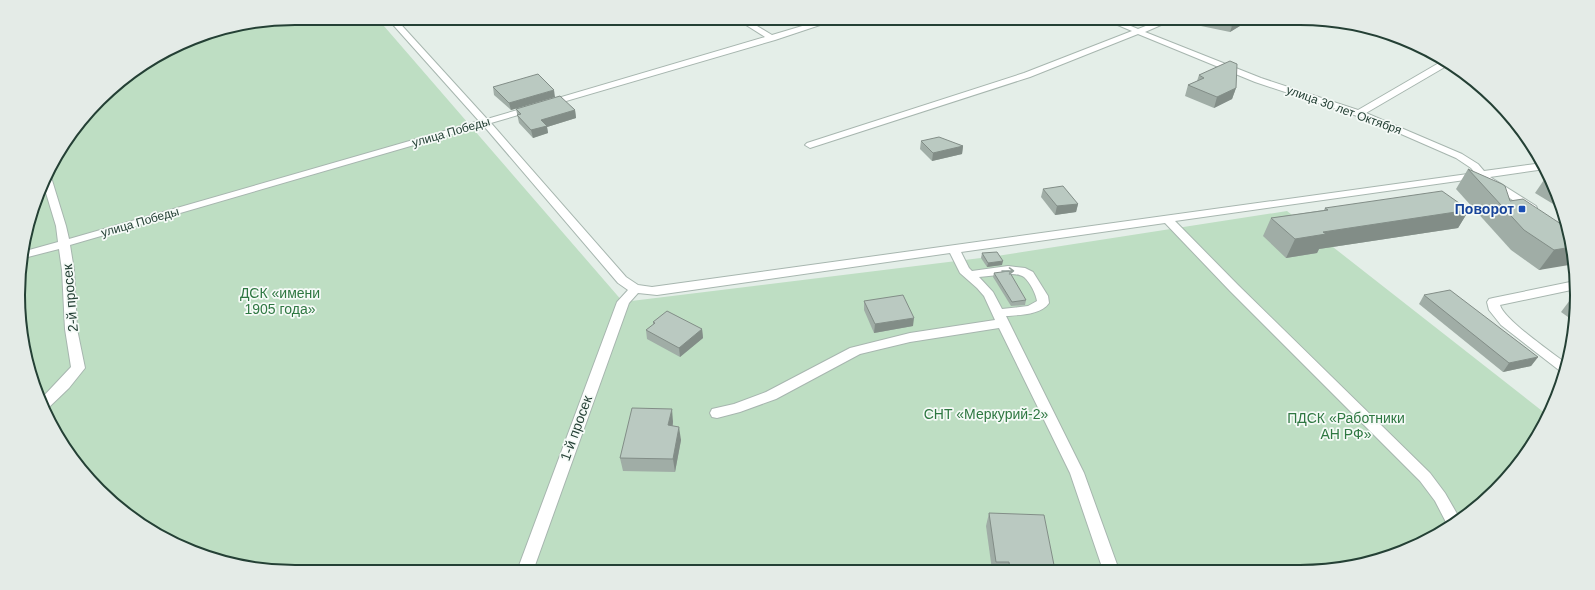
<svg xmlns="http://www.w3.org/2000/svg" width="1595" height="590" viewBox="0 0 1595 590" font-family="Helvetica,sans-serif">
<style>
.green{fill:#bedec3}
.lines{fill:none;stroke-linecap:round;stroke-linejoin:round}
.minor-casing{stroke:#a7b6af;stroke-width:2}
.minor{fill:#fff;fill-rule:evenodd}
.wall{fill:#a0ada6}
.shaded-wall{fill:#828d87}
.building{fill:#bac9c1;stroke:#828d87}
.oneway{stroke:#92a09a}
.transit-dot{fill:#1a4fb4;stroke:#f5faf7;stroke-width:1.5}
.labels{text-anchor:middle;stroke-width:3.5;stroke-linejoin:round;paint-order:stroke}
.far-street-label{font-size:12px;fill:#244035;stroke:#f5faf7}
.transit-label{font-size:14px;font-weight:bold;fill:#164399;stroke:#f5faf7;text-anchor:end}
.park-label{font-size:14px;fill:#2e7741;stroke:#f5faf7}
.street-label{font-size:14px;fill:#244035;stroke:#f5faf7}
.rim{fill:none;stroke:#244035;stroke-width:2}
</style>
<rect width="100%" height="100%" fill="#e4eee8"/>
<!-- green -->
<polygon class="green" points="295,18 377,18 623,302 997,256 1287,211 1546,414 1530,449 1483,503 1422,544 1336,570 295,572 223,562 173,544 127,515 65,449 39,401 23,349 20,259 33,206 55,157 113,87 157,55 206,33"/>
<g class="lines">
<!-- minor casing -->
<g class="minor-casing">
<g id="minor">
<path d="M387 18H395L487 119 765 37 735 18H744L772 35 829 18H841L775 40 491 123 626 277 638 285 652 287 1475 173 1471 168 1456 158 1369 120 1255 82 1138 34 1030 77 813 147 810 148 805 145 807 143 1024 73 1132 31 1101 18H1112L1138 29 1166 18H1177L1145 32 1261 78 1358 110 1444 60 1450 64 1366 113 1462 154 1478 164 1484 171 1543 163 1545 169 1490 177 1536 206 1537 208 1536 210H1528L1479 178 1175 221 1238 285 1430 473 1445 493 1460 519 1448 526 1435 501 1420 481 1230 291 1165 223 961 252 969 268 972 271 1008 266 1025 268 1033 272 1048 296 1049 303C1041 315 1019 315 1006 316L1084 473 1119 570H1103L1070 473 999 328 910 342 860 354 776 399 740 412 717 418 712 417 710 413 712 409 734 404 766 392 850 348 910 333 995 320 984 296 977 288 960 273 950 253 657 295 638 293 629 303 533 571H517L617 302 628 290 618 283 483 125 70 245 74 270 77 329 85 368 69 388 45 411 39 401 71 367 65 329 62 270 59 249 20 259 22 252 58 242 56 226 43 183 47 174 51 177 66 226 69 239 479 121ZM1008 274C1013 274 1020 274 1024 277 1030 282 1036 294 1037 301L1028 306 1002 309 993 292 979 277Z"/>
<path d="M1575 281 1576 289 1500 305C1504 320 1553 353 1568 365L1564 374 1501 325 1489 310 1487 302 1489 299 1493 298Z"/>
</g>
</g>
<!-- minor -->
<use href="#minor" class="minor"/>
</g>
<!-- wall -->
<g class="wall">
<polygon points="1209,18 1253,18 1230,32 1201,26 1203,20"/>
<polygon points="1199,75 1236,88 1232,99 1214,108 1185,96 1188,85 1197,81"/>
<polygon points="493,87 555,97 511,110 494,95"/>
<polygon points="516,109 575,110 576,118 547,127 548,133 533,138 519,123"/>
<polygon points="921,141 963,146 962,154 932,161 920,149"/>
<polygon points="1468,169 1575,259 1539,270 1511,250 1456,189"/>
<polygon points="1548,174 1562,206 1563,210 1535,193"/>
<polygon points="1043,189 1078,204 1076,212 1055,215 1041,197"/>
<polygon points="1325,208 1469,210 1458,228 1319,249 1317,253 1286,258 1263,236 1271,218 1324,210"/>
<polygon points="982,253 1002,265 987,267 981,258"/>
<polygon points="994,273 1026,300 1025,305 1011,306 993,277"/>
<polygon points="1576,292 1576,313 1575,322 1561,312"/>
<polygon points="1424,295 1538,357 1531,366 1503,372 1419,304"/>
<polygon points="864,301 913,326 874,333 864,310"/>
<polygon points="653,322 702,329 703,338 680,357 647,339 646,330 653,325"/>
<polygon points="673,422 673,426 681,440 675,472 623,471 620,458"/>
<polygon points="989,513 1055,570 992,570 986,526"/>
</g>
<!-- shaded-wall -->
<g class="shaded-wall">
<polygon points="1246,18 1253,18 1230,32 1232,26"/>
<polygon points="1236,88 1232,99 1214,108 1217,97"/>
<polygon points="554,90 555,97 511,110 509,103"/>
<polygon points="575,110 576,118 547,127 548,133 533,138 531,130 541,120"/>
<polygon points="963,146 962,154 932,161 933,153"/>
<polygon points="1078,204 1076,212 1055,215 1057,206"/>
<polygon points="1469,210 1458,228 1319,249 1317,253 1286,258 1295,239 1323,232"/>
<polygon points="1572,247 1575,259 1575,264 1539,270 1554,250"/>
<polygon points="1003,261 1002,265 987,267 988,263"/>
<polygon points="914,318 913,326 874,333 875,324"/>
<polygon points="702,329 703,338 680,357 679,348"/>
<polygon points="1538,357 1531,366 1503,372 1509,363"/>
<polygon points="672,409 673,422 670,438 668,425"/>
<polygon points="679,427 681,440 675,472 673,459"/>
</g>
<!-- building -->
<g class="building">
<polygon points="1209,18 1246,18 1232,26 1203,20"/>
<polygon points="1230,61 1237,64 1236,88 1217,97 1188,85 1204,78 1199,75"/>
<polygon points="538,74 554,90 509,103 493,87"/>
<polygon points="560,96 575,110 541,120 547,126 531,130 517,115 521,114 516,109"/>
<polygon points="939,137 963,146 933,153 921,141"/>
<polygon points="1468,169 1502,184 1505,186 1510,201 1523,199 1567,228 1572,247 1554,250 1524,230"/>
<polygon points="1063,186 1078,204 1057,206 1043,189"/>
<polygon points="1442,191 1469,210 1323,232 1326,234 1295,239 1271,218 1328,210 1325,208"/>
<polygon points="997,252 1003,261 988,263 982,253"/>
<polygon points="1009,271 1026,300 1012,302 994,273"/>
<polygon points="1450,290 1538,357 1509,363 1424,295"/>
<polygon points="903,295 914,318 875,324 864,301"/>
<polygon points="667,311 702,329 679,348 646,330 655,323 653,322"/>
<polygon points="632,408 672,409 668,425 679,427 673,459 620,458"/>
<polygon points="989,513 1044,515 1055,570 1010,570 1009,562 996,562"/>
</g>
<!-- one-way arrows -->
<defs><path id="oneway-shaft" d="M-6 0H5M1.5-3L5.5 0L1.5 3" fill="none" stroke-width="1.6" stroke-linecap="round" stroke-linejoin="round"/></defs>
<use class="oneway" href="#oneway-shaft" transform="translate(1008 271) rotate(-1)"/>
<!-- markers -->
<rect class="transit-dot" x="1518" y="205" width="8" height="8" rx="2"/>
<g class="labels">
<!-- far-street labels -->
<g class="far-street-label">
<text transform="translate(1344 110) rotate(20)" y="4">улица 30 лет Октября</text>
<text transform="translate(451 132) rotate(-16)" y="4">улица Победы</text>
<text transform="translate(140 222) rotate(-16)" y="4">улица Победы</text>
</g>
<!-- transit labels -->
<g class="transit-label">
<text x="1514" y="214">Поворот</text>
</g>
<!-- park labels -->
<g class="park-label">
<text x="280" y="298">ДСК «имени<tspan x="280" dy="16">1905 года»</tspan></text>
<text x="986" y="419">СНТ «Меркурий-2»</text>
<text x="1346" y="423">ПДСК «Работники<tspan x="1346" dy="16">АН РФ»</tspan></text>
</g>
<!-- street labels -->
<g class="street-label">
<text transform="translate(70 298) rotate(-95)" y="5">2-й просек</text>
<text transform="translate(576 428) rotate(-70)" y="5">1-й просек</text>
</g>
</g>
<!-- crop -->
<path d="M0 0H1595V590H0ZM295 25H1300A270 270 0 0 1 1570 295V295A270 270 0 0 1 1300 565H295A270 270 0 0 1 25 295V295A270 270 0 0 1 295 25Z" fill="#e4ebe7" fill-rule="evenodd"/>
<path class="rim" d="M295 25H1300A270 270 0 0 1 1570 295V295A270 270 0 0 1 1300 565H295A270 270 0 0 1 25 295V295A270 270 0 0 1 295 25Z"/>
</svg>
